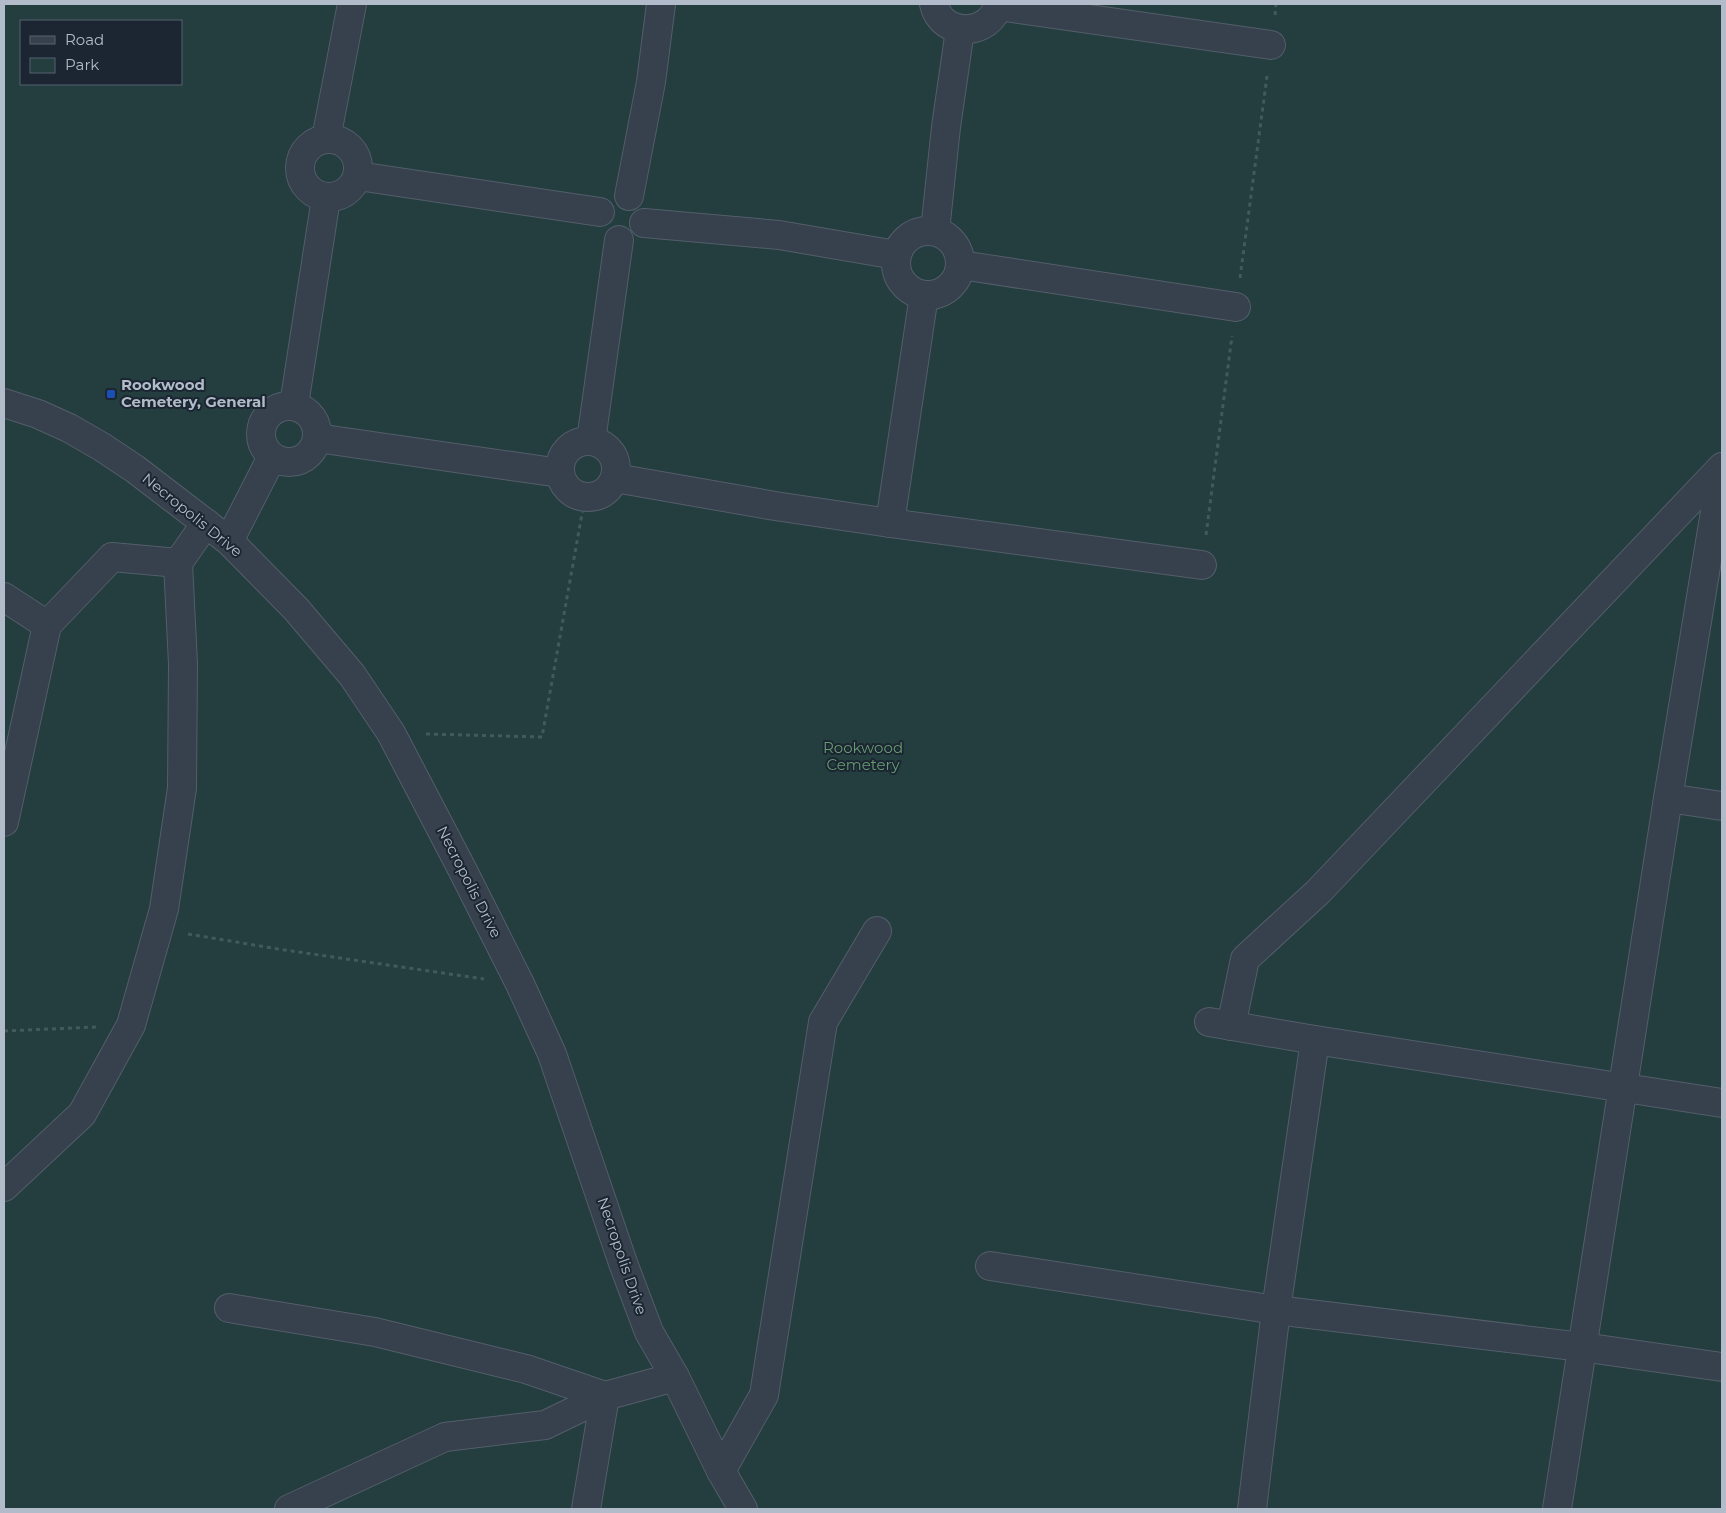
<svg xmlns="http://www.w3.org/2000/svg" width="1726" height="1513" viewBox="0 0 1726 1513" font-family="Montserrat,sans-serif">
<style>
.green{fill:#243d3e;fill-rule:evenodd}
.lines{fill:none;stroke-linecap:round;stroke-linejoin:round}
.minor-casing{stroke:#545e6b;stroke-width:30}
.path{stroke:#425a5b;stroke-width:3;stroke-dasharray:4 4;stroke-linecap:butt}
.minor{stroke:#36414d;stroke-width:28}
.transit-dot{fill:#1a4fb4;stroke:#1b2632;stroke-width:2}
.labels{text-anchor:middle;stroke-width:4;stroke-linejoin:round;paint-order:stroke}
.poi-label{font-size:15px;font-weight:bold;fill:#b1bbc9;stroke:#1b2632;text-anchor:start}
.street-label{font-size:15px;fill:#b1bbc9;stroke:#1b2632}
.park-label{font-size:15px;fill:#679b70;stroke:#1b2632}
</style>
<rect width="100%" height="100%" fill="#222f3d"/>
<!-- green -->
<path class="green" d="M4 4H1722V1509H4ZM21 21H181V84H21Z"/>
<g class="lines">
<!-- minor casing -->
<g class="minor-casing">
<g id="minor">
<path d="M934 4C941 38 991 37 998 4"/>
<polyline points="998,6 1271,45"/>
<circle cx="329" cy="168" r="29"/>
<polyline points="326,139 352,4"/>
<polyline points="358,176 600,212"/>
<polyline points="629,196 651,82 661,4"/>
<polyline points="644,223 779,235 896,255"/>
<circle cx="928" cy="263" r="32"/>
<polyline points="935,231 946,127 960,30"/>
<polyline points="961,265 1236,307"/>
<polyline points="4,403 38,414 69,428 102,447 135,469 229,541 296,609 352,675 391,733 462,869 520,984 552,1054 623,1263 649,1332 675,1377 721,1471 743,1509"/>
<polyline points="294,405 326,198"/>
<circle cx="289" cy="434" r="28"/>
<polyline points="317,438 560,473"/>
<circle cx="588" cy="469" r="28"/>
<polyline points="591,441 619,240"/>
<polyline points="1722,469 1668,798 1722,806"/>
<polyline points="615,478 775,506 890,523 924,295"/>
<polyline points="890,523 1202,565"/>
<polyline points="229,541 272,457"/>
<polyline points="4,597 47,625"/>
<polyline points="4,822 47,625 112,557 178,563"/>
<polyline points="1209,1022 1315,1040 1722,1103"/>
<polyline points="1231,1026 1245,959 1318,892 1722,467"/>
<polyline points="4,1187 82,1114 131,1025 164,909 182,788 183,664 178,563 206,523"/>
<polyline points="990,1266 1276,1310 1582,1347 1722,1367"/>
<polyline points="229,1308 375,1332 526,1369 605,1396 586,1509"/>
<polyline points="721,1471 764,1395 823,1022 877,931"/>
<polyline points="289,1509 445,1437 545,1425 605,1396 675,1377"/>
<polyline points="1252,1509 1276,1310 1315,1040"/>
<polyline points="1557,1509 1668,798"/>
</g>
</g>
<!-- path -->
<g class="path">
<polyline points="1275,15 1276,4"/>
<polyline points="1240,278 1267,76"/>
<polyline points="1206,535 1232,336"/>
<polyline points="426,734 542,737 585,497"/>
<polyline points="188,934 278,949 484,979"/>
<polyline points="4,1031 96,1027"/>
</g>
<!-- minor -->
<use href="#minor" class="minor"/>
</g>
<!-- markers -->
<rect class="transit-dot" x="106" y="389" width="10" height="10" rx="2.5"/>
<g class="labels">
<!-- poi labels -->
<g class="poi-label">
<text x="121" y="390">Rookwood<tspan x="121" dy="17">Cemetery, General</tspan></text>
</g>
<!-- street labels -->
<g class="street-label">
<text transform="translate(192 515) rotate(39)" y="5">Necropolis Drive</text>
<text transform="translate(469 882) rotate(63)" y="5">Necropolis Drive</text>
<text transform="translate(622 1256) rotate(71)" y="5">Necropolis Drive</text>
</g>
<!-- park labels -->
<g class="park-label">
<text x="863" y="753">Rookwood<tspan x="863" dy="17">Cemetery</tspan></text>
</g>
</g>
<!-- border -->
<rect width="1726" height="1513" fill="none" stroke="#b1bbc9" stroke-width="10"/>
<!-- legend -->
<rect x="20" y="20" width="162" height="65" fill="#1b2632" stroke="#57626e"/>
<rect x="30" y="36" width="25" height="8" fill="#36414d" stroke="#57626e"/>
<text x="65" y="45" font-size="15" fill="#b1bbc9">Road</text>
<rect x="30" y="58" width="25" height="15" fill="#243d3e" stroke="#57626e"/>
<text x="65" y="70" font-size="15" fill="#b1bbc9">Park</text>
</svg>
